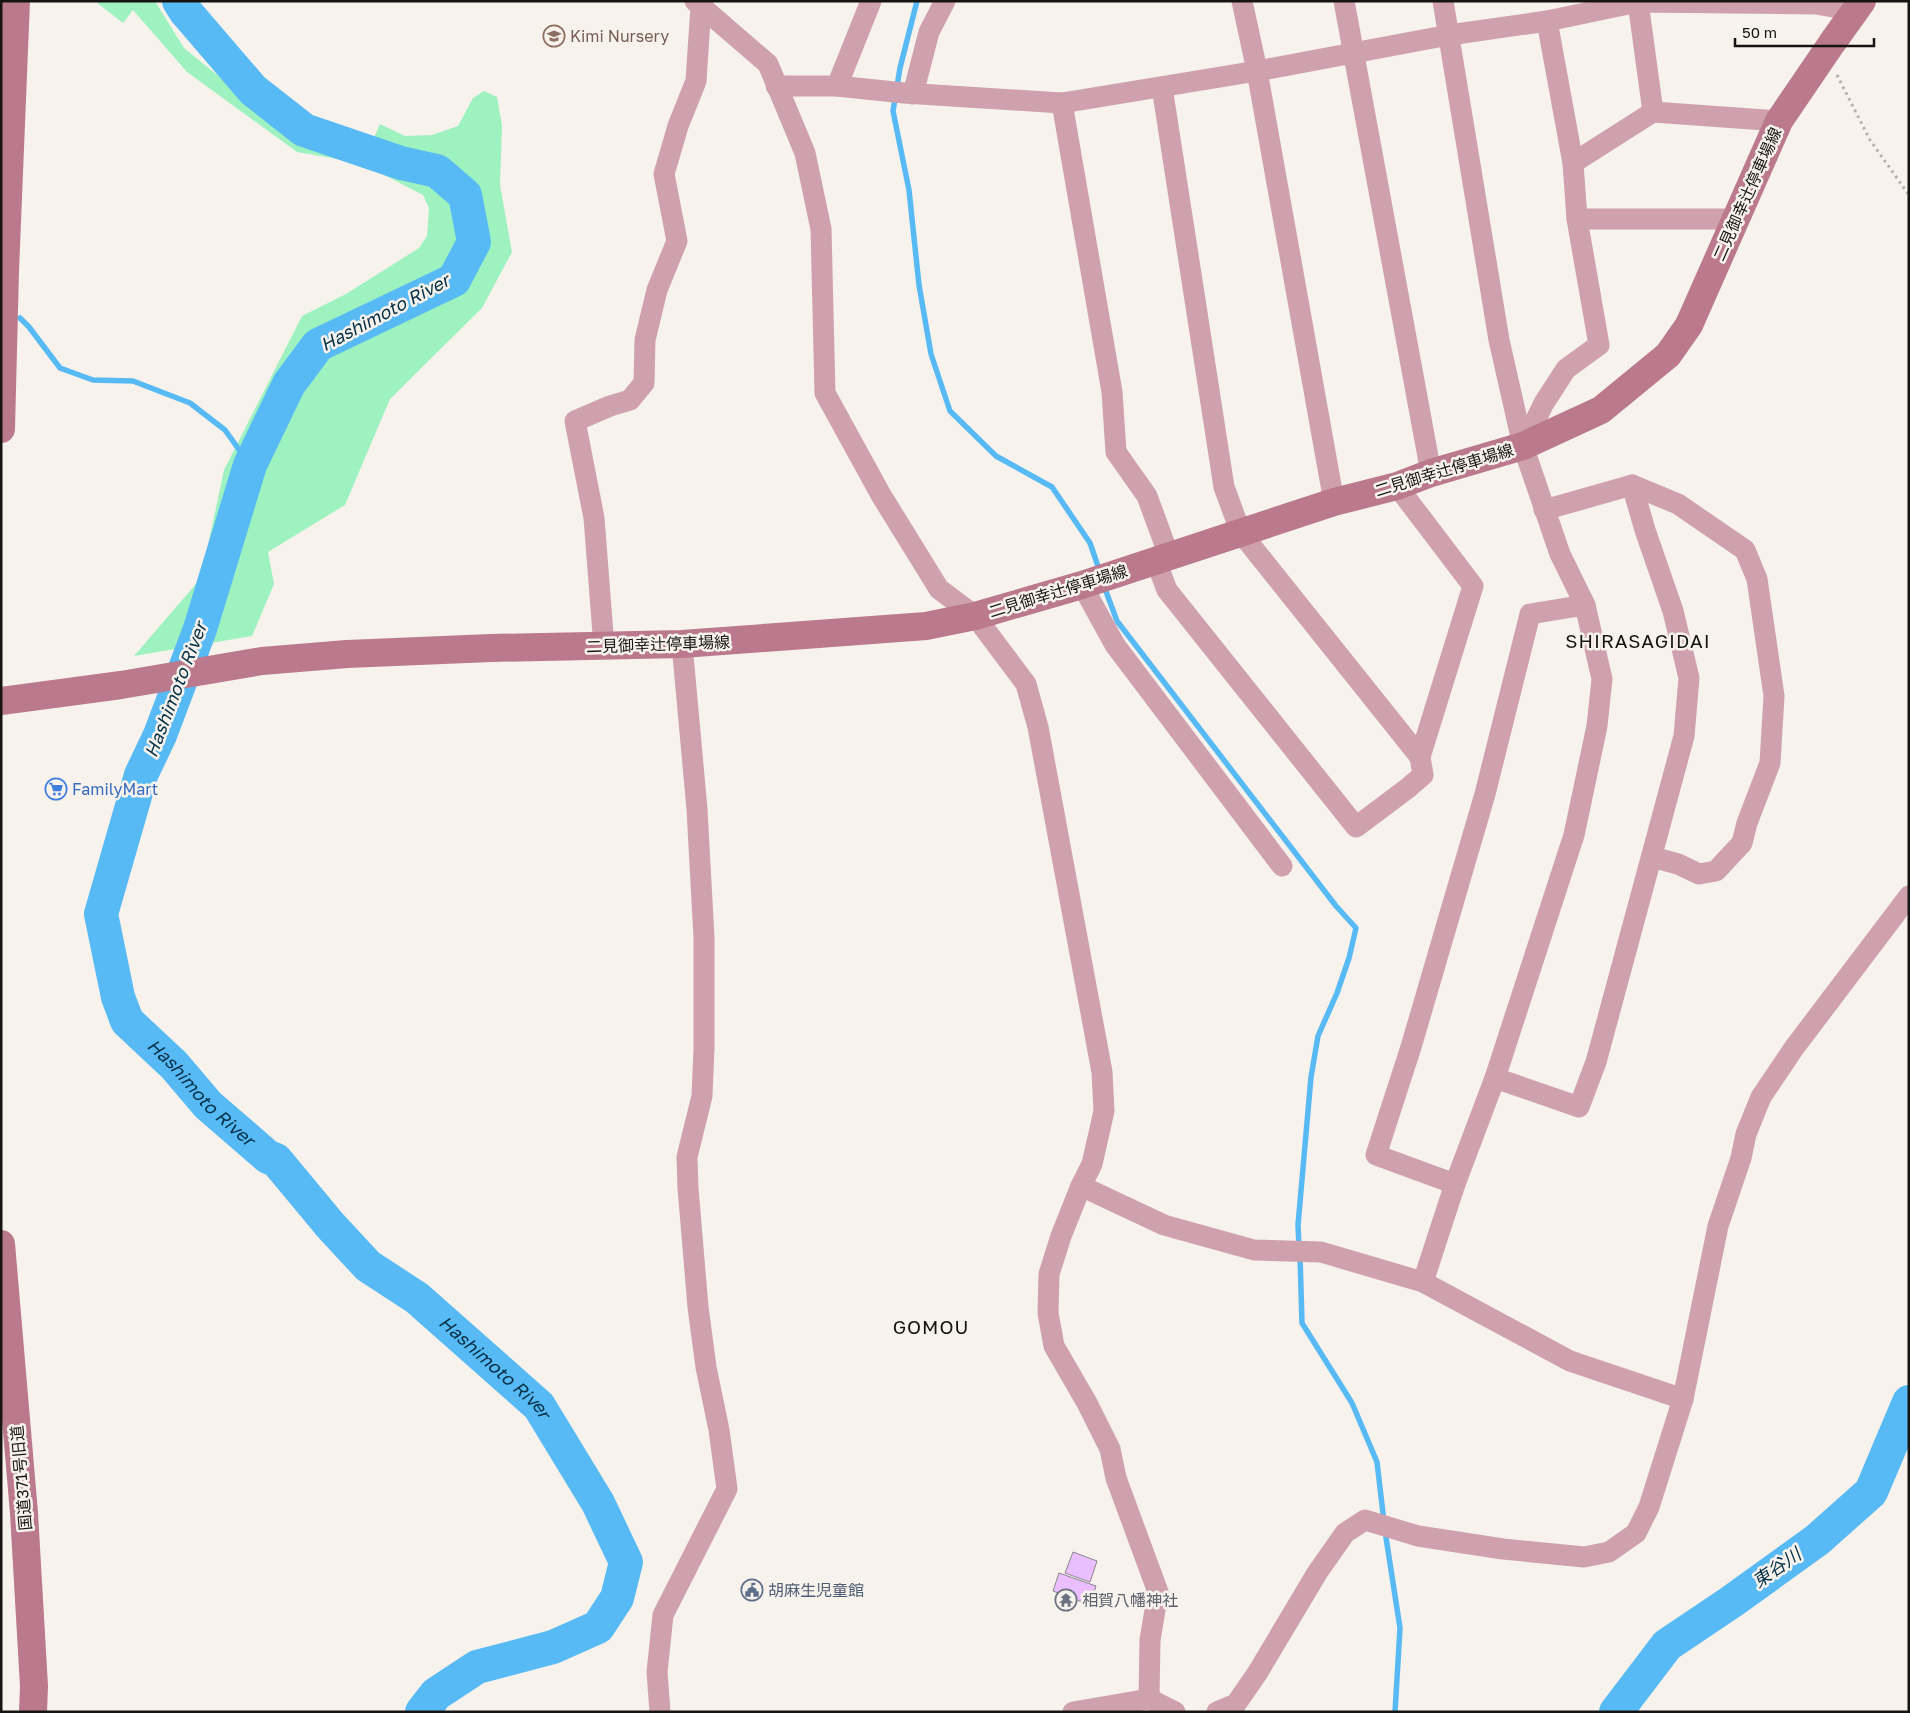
<svg xmlns="http://www.w3.org/2000/svg" width="1910" height="1713" viewBox="0 0 1910 1713" font-family="'Golos Text','Noto Sans JP',sans-serif">
<style>
.green{fill:#9ef2c0}
.lines{fill:none;stroke-linecap:round;stroke-linejoin:round}
.stream{stroke:#58baf4;stroke-width:5.5}
.river{stroke:#58baf4;stroke-width:34}
.building{fill:#ebbeff;stroke:#8a868c}
.path{stroke:#b4afab;stroke-width:3;stroke-dasharray:2.5 4;stroke-linecap:butt}
.street{stroke:#cfa1ae;stroke-width:21}
.secondary{stroke:#ba798c;stroke-width:28}
.labels{text-anchor:middle;stroke-width:5;stroke-linejoin:round;paint-order:stroke}
.education-label{font-size:16px;fill:#785e54;stroke:#f8f2ed;text-anchor:start}
.street-label{font-size:16px;fill:#161412;stroke:#f8f2ed}
.shop-label{font-size:16px;fill:#366cbe;stroke:#f8f2ed;text-anchor:start}
.service-label{font-size:16px;fill:#4e5e75;stroke:#f8f2ed;text-anchor:start}
.worship-label{font-size:16px;fill:#5b616d;stroke:#f8f2ed;text-anchor:start}
.water-label{font-size:18px;font-style:italic;fill:#043148;stroke:#f8f2ed}
.quarter-label{font-size:19px;letter-spacing:1px;fill:#161412;stroke:#f8f2ed}
</style>
<rect width="100%" height="100%" fill="#f8f2ed"/>
<!-- green -->
<polygon class="green" points="155,1 184,48 275,122 365,158 380,124 405,136 432,135 458,126 473,98 484,91 497,97 502,125 500,185 512,252 482,308 390,399 345,505 268,552 274,584 252,636 134,656 201,578 224,470 302,316 346,294 419,248 427,236 429,208 423,195 361,163 297,152 187,72 133,10 123,23 96,2"/>
<g class="lines">
<!-- stream -->
<g class="stream">
<polyline points="917,1 900,68 893,111 909,190 919,285 931,354 950,411 996,456 1052,487 1090,543 1100,572"/>
<polyline points="20,318 29,327 60,368 93,380 133,381 190,403 225,430 250,465"/>
<polyline points="1104,586 1117,621 1336,906 1356,928 1349,958 1337,993 1318,1036 1311,1077 1298,1225 1299,1247"/>
<polyline points="1300,1256 1302,1323 1352,1403 1377,1462 1384,1522"/>
<polyline points="1385,1531 1400,1628 1395,1712"/>
</g>
<!-- river -->
<g class="river">
<path id="s1" d="M179 1 186 12 253 90 304 130 401 163 437 171 465 195 474 242 454 280 318 345 289 384 250 465 200 629 160 735 141 775 101 914 118 997 127 1021 174 1065 208 1105 268 1157 276 1160 330 1225 368 1266 417 1298 539 1406 598 1503 626 1562 617 1598 598 1627 553 1647 477 1667 436 1694 422 1712"/>
<polyline points="1616,1712 1667,1645 1731,1602 1817,1540 1871,1492 1909,1402"/>
</g>
</g>
<!-- building -->
<g class="building">
<polygon points="1073,1552 1097,1561 1090,1582 1065,1573"/>
<polygon points="1059,1573 1096,1586 1090,1605 1053,1591"/>
</g>
<g class="lines">
<!-- path -->
<polyline class="path" points="1837,75 1870,140 1909,195"/>
<!-- street -->
<g class="street">
<polyline points="695,1 768,64 805,153 821,229 825,393 881,495 939,589 975,616 1026,684 1038,727 1102,1072 1104,1111 1092,1164 1081,1186 1061,1236 1049,1274 1048,1313 1054,1346 1087,1403 1110,1449 1116,1478 1158,1592 1150,1640 1149,1699"/>
<polyline points="1242,1 1257,71 1334,502"/>
<polyline points="1344,1 1431,473"/>
<polyline points="1638,2 1653,112"/>
<polyline points="776,86 837,86 904,93 1062,103 1257,71 1449,35 1547,21 1638,2 1816,4 1855,11"/>
<polyline points="837,86 871,1"/>
<polyline points="1162,87 1224,487 1241,533 1420,757 1473,586 1397,486"/>
<polyline points="913,94 929,32 945,1"/>
<polyline points="1062,103 1112,392 1116,452 1147,496 1169,556"/>
<polyline points="1573,163 1653,112 1779,121"/>
<polyline points="1577,219 1737,219"/>
<polyline points="1523,446 1544,403 1566,369 1599,345 1577,219 1573,163 1547,21"/>
<polyline points="1544,510 1632,485 1678,504 1745,550 1757,579 1774,696 1770,763 1747,823 1742,843 1716,871 1699,874 1678,864 1652,857"/>
<polyline points="1156,561 1167,590 1356,827 1408,788 1423,775 1420,757"/>
<polyline points="1082,585 1115,645 1282,866"/>
<polyline points="604,647 594,518 575,421 610,406 630,400 644,383 645,340 657,290 677,241 664,174 678,126 696,81 701,6"/>
<polyline points="1495,1078 1579,1107 1596,1062 1684,736 1689,678 1673,611 1645,530 1632,485"/>
<polyline points="1455,1184 1376,1155 1411,1047 1485,794 1530,614 1585,605"/>
<polyline points="1081,1186 1164,1225 1254,1250 1321,1252 1423,1282 1570,1361 1683,1399"/>
<polyline points="1423,1282 1455,1184 1495,1078 1574,835 1597,726 1602,679 1585,605 1560,554 1523,446 1499,340 1443,1"/>
<polyline points="660,1712 657,1672 663,1615 727,1489 719,1430 706,1367 698,1307 688,1188 687,1157 702,1096 704,1049 704,938 697,809 682,644"/>
<polyline points="1073,1712 1149,1699 1175,1712"/>
<polyline points="1217,1712 1236,1704 1258,1672 1317,1573 1345,1533 1365,1520 1418,1536 1503,1549 1584,1557 1609,1552 1636,1533 1649,1507 1683,1399 1718,1226 1741,1158 1746,1134 1761,1097 1794,1048 1909,896"/>
</g>
<!-- secondary -->
<g class="secondary">
<polyline points="1,429 5,271 16,1"/>
<polyline points="1,701 121,685 262,661 347,654 491,648 682,644 926,626 975,616 1082,585 1334,502 1397,486 1431,473 1523,446 1601,410 1668,355 1689,325 1779,121 1832,43 1862,1"/>
<polyline points="1,1244 24,1513 34,1686 33,1712"/>
</g>
</g>
<!-- icons -->
<defs>
<g id="school-ring" transform="scale(1.125)"><circle r="9.5" fill="#f8f2ed" stroke="#8d6e63" stroke-width="1.5"/><path d="M0-5L7-2L0 1L-7-2ZM-4 1L0 2.5L4 1V4Q0 6-4 4Z" fill="#8d6e63"/></g>
<g id="supermarket-ring" transform="scale(1.125)"><circle r="9.5" fill="#f8f2ed" stroke="#3f7fe0" stroke-width="1.5"/><path d="M-6-5.5h2.5l.6 2H6L4.5 2H-2.5L-4.4-4H-6ZM-1.5 3.2a1.3 1.3 0 1 0 .1 0ZM3 3.2a1.3 1.3 0 1 0 .1 0Z" fill="#3f7fe0"/></g>
<g id="civic-ring" transform="scale(1.125)"><circle r="9.5" fill="#f8f2ed" stroke="#5c6f8a" stroke-width="1.5"/><path d="M-.6-6.5H3V-4.5H.6V-3L4-1V1h2V6H-6V1h2V-1L-.6-3ZM-1.2 2.5V6h2.4V2.5Z" fill="#5c6f8a"/></g>
<g id="temple-ring" transform="scale(1.125)"><circle r="9.5" fill="#f8f2ed" stroke="#6b7280" stroke-width="1.5"/><path d="M0-6L5-2H3V0L6.5 2.5H4V6H1.5V3h-3V6H-4V2.5H-6.5L-3 0V-2H-5Z" fill="#6b7280"/></g>
</defs>
<g fill-rule="evenodd">
<use href="#school-ring" x="554" y="36"/>
<use href="#supermarket-ring" x="56" y="789"/>
<use href="#civic-ring" x="752" y="1590"/>
<use href="#temple-ring" x="1066" y="1600"/>
</g>
<g class="labels">
<!-- education labels -->
<g class="education-label">
<text x="570" y="42">Kimi Nursery</text>
</g>
<!-- street labels -->
<g class="street-label">
<text transform="translate(1747 194) rotate(-66)" y="6">二見御幸辻停車場線</text>
<text transform="translate(1444 470) rotate(-17)" y="6">二見御幸辻停車場線</text>
<text transform="translate(1058 591) rotate(-17)" y="6">二見御幸辻停車場線</text>
<text transform="translate(658 644) rotate(-2)" y="6">二見御幸辻停車場線</text>
<text transform="translate(21 1478) rotate(-95)" y="6">国道371号旧道</text>
</g>
<!-- shop labels -->
<g class="shop-label">
<text x="72" y="795">FamilyMart</text>
</g>
<!-- service labels -->
<g class="service-label">
<text x="768" y="1596">胡麻生児童館</text>
</g>
<!-- worship labels -->
<g class="worship-label">
<text x="1082" y="1606">相賀八幡神社</text>
</g>
<!-- water labels -->
<g class="water-label">
<text transform="translate(385 313) rotate(-28)" y="6">Hashimoto River</text>
<text transform="translate(176 690) rotate(-69)" y="6">Hashimoto River</text>
<text dy="6" stroke="none"><textPath href="#s1" startOffset="1424">Hashimoto River</textPath></text>
<text dy="6" stroke="none"><textPath href="#s1" startOffset="1829">Hashimoto River</textPath></text>
<text transform="translate(1777 1568) rotate(-35)" y="6">東谷川</text>
</g>
<!-- quarter labels -->
<g class="quarter-label">
<text x="1638" y="648">SHIRASAGIDAI</text>
<text x="931" y="1334">GOMOU</text>
</g>
</g>
<!-- border -->
<rect width="1910" height="1713" fill="none" stroke="#161412" stroke-width="5"/>
<!-- scale -->
<path d="M1735 38v8h139v-8" fill="none" stroke="#161412" stroke-width="2.5"/>
<text x="1742" y="38" font-size="15" fill="#161412" stroke="#f8f2ed" stroke-width="4" paint-order="stroke">50 m</text>
</svg>
